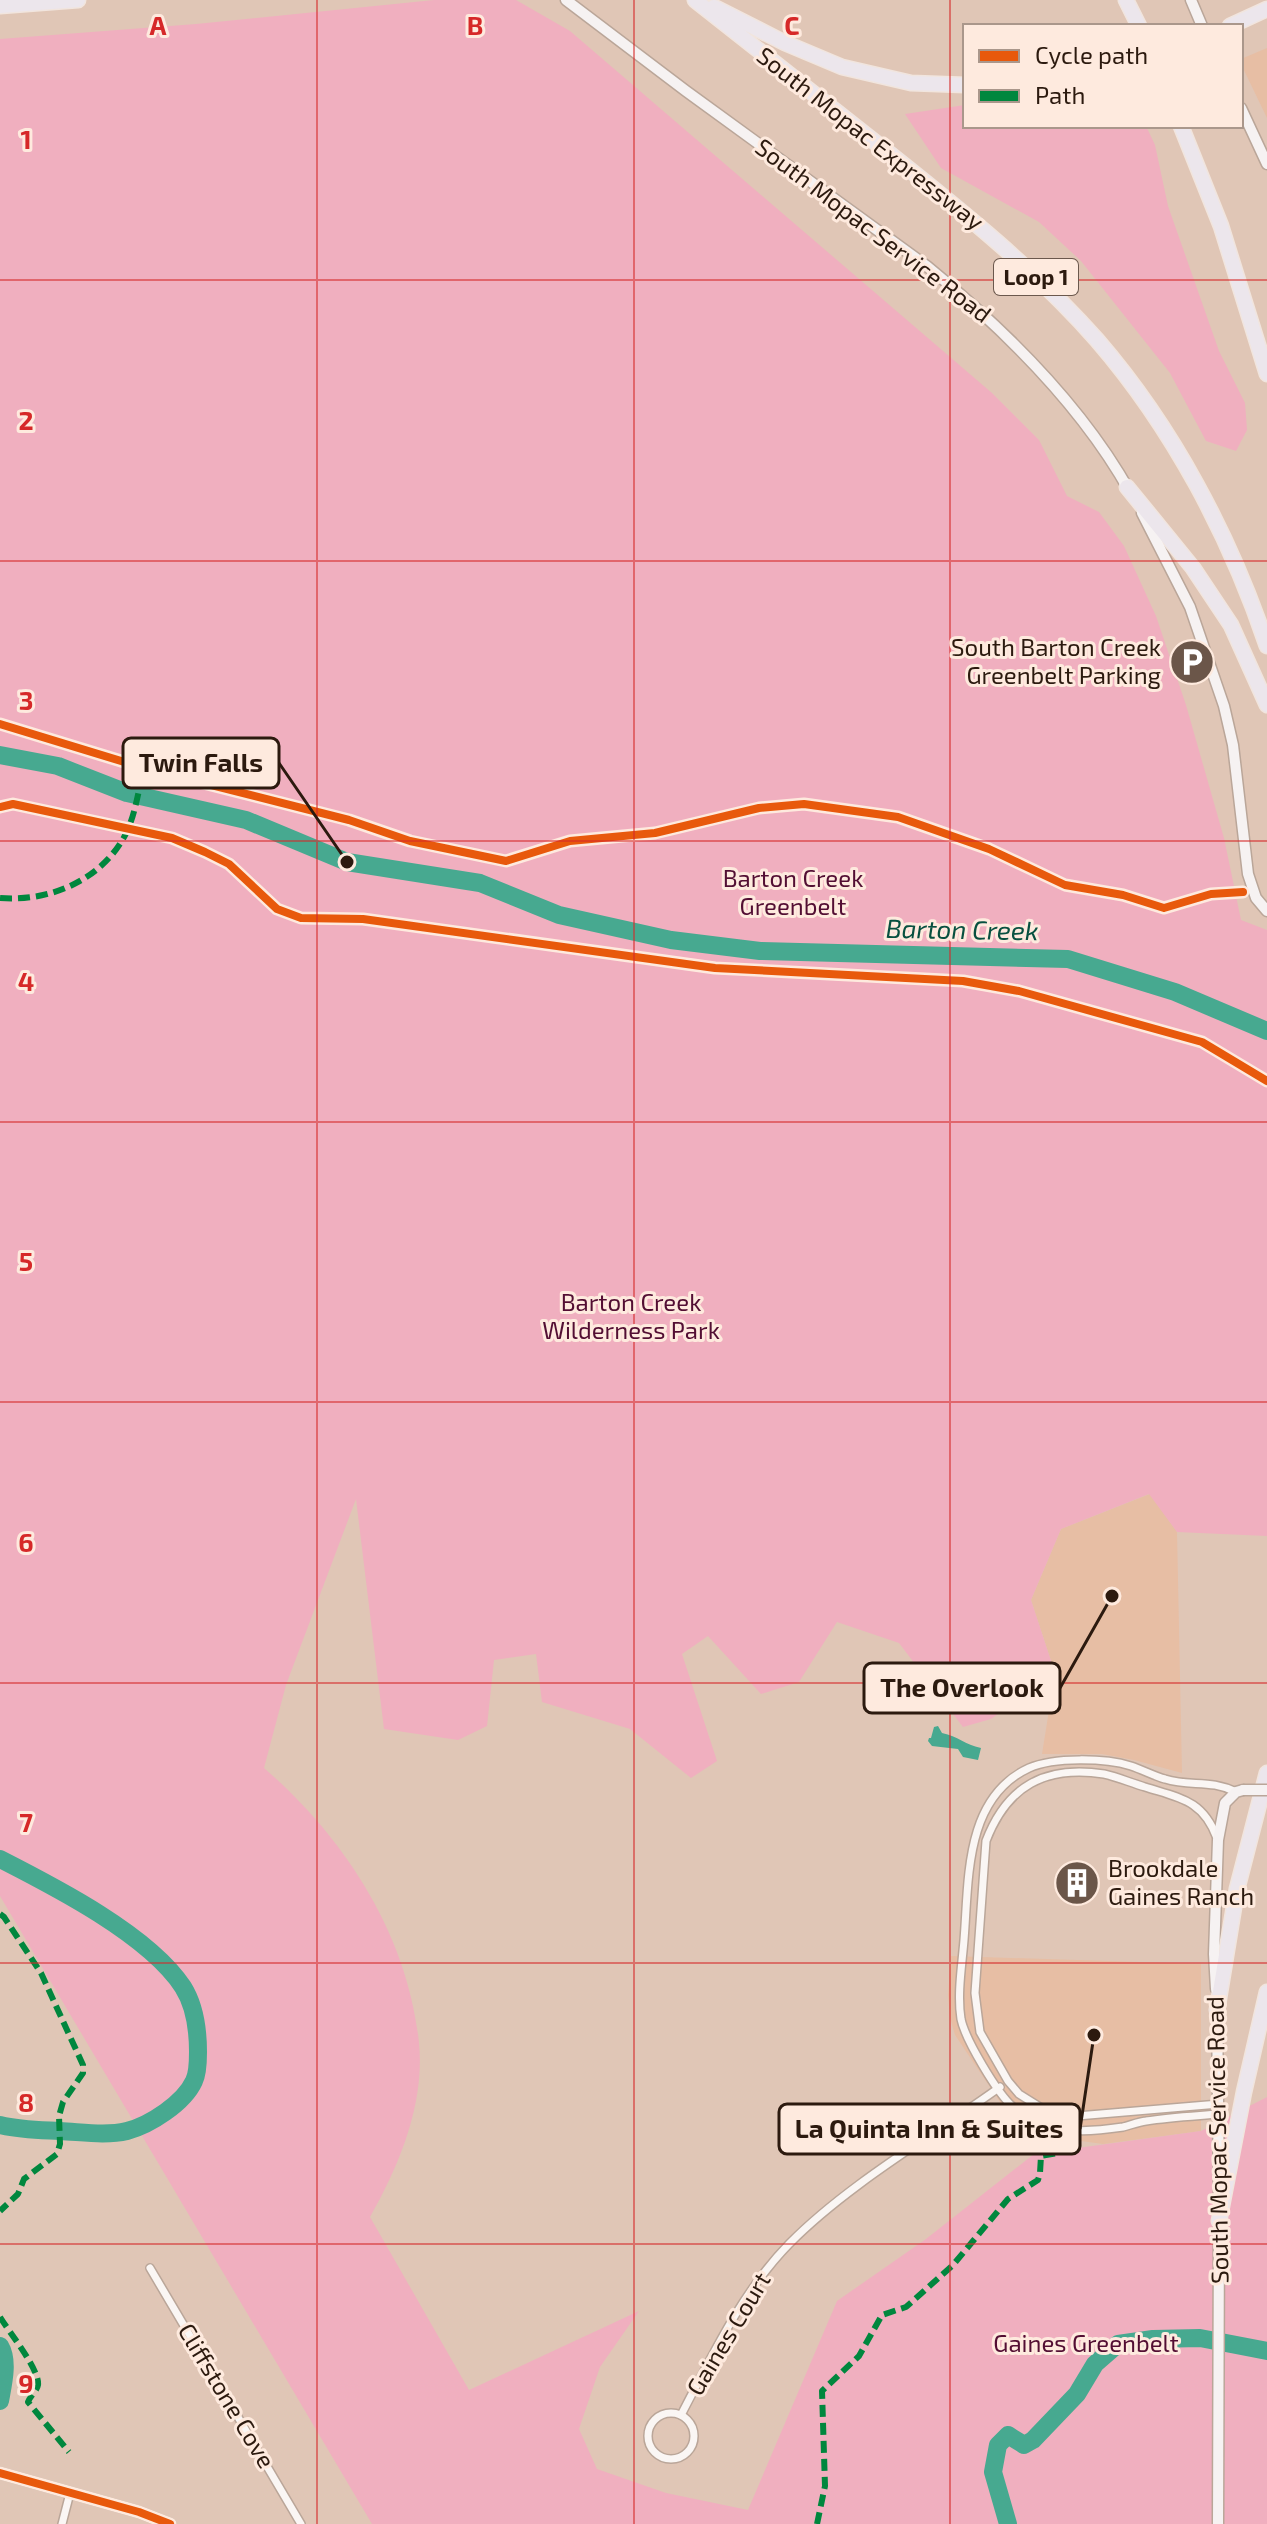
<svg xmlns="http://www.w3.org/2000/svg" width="1267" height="2524" viewBox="0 0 1267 2524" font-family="'Exo 2',sans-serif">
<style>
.built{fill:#e7bea4}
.green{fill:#f0afbf}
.water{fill:#47a990}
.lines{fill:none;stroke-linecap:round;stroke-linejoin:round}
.river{stroke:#47a990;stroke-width:18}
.street-casing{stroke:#baa699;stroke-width:10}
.secondary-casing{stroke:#baa699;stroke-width:13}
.highway-casing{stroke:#f1e5de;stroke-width:17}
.street{stroke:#faf6f4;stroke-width:7}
.secondary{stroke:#f6f2f2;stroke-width:10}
.highway{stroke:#ece6ec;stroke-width:14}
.secondary-bridge-casing{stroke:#baa699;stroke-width:13;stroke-linecap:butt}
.secondary-bridge{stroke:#f6f2f2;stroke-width:10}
.quiet{stroke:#00873e;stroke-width:6;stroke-dasharray:12 6;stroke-linecap:butt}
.cycleway-casing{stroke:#feeade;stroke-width:13}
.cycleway{stroke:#e8590c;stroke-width:8}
.grid{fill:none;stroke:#d62828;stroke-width:2;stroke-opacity:0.55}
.labels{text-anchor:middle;stroke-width:6;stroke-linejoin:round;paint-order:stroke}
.shield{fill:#feeade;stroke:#6b584d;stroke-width:2}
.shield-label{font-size:22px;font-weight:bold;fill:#2c1a0f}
.street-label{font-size:24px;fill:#2c1a0f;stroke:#feeade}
.poi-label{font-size:24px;fill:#2c1a0f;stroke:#feeade;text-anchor:end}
.park-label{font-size:24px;fill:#530e33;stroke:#feeade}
.water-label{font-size:26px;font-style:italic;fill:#085040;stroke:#feeade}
.grid-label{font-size:26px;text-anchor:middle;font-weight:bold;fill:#d62828;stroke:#feeade;stroke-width:6;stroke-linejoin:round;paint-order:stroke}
.leader{fill:none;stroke:#2c1a0f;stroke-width:3}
.callout-dot{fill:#2c1a0f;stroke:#feeade;stroke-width:3}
.callout{fill:#feeade;stroke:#2c1a0f;stroke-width:3}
.callout-label{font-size:26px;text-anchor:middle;font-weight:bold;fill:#2c1a0f}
</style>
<rect width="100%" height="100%" fill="#e0c6b6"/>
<!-- built -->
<g class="built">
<polygon points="1267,48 1267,118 1241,64 1241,59"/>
<polygon points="1150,1494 1177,1532 1182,1773 1134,1760 1102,1754 1042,1754 1055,1673 1031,1600 1061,1529"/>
<polygon points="951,1956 1201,1964 1201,2131 1103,2144 1052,2137 1029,2129 1010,2117 955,2035 950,2018 948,1995"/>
</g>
<!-- green -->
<g class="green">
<path d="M434 0H516L570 31 992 393 1039 440 1067 496 1099 512 1124 546 1156 616 1186 705 1224 838 1241 920 1267 930V1536L1177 1532 1149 1494 1061 1529 1031 1600 1055 1673 991 1719 963 1727 899 1643 837 1622 799 1682 761 1694 708 1636 682 1654 717 1761 691 1778 630 1729 542 1702 536 1654 494 1660 487 1726 458 1740 384 1729 356 1499 286 1685 264 1768C345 1838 408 1935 419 2043 425 2104 399 2166 370 2217L469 2390 639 2311 600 2367 579 2429 597 2469 666 2493 748 2510 837 2301 926 2239 1034 2154 1201 2131 1267 2097V2524H372L0 1896V39L196 24Z"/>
<polygon points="965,105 965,126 1146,126 1155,145 1168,206 1219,351 1245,403 1247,430 1236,451 1206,441 1170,373 1081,261 1039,222 941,168 905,114"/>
</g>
<!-- water -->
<path class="water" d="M938 1726 942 1733C958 1736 965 1745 981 1748L978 1760 963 1757 958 1749 932 1746 928 1741 929 1738H931L934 1727Z"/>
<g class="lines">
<!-- river -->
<g class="river">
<polyline points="0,755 58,766 127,793 246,820 347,862 480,883 559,915 671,940 760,951 1068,959 1175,992 1267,1031"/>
<path d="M0 1859C55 1887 149 1935 183 1987 195 2006 198 2030 198 2052 198 2061 198 2073 194 2081 184 2103 150 2125 127 2131 106 2136 82 2132 60 2131 40 2130 20 2130 0 2125"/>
<path d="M0 2346C9 2361 3 2384 0 2401"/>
<polyline points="1008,2524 993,2472 998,2445 1008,2435 1024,2445 1033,2440 1077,2394 1095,2364 1118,2344 1153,2339 1200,2338 1267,2351"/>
</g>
<!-- street casing -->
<g class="street-casing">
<g id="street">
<path d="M1217 1838C1203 1800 1180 1798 1145 1787 1131 1783 1118 1777 1104 1774 1045 1765 1007 1786 986 1841L975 1993 980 2032 1008 2081 1019 2094 1043 2109 1058 2115 1077 2116 1219 2104"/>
<path d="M1219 2114C1195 2116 1170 2117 1146 2121 1138 2122 1131 2125 1123 2127 1096 2131 1065 2134 1039 2123 1030 2120 1020 2114 1013 2107 997 2093 965 2039 961 2019 957 1994 962 1965 964 1940 969 1880 964 1798 1029 1768 1054 1757 1105 1758 1131 1766 1143 1770 1154 1776 1165 1779 1191 1787 1210 1779 1236 1792"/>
<polyline points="150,2268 301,2524"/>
<circle cx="671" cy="2436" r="23"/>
<path d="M681 2415C712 2356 742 2292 789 2244 847 2185 932 2136 1000 2087"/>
<polyline points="62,2524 70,2493"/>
</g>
</g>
<!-- secondary casing -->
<g class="secondary-casing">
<g id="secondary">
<path d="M566 0 686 91 928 267C1004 329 1082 406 1130 492"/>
<polyline points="1191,0 1202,26"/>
<polyline points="1241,108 1267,164"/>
<polyline points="1142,513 1190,607 1224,706 1233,745 1248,874 1256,898 1267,911"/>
<polyline points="1216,1989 1214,1954 1218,1840 1225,1803 1236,1792 1243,1790"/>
<polyline points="1217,2005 1219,2197"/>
<polyline points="0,2473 139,2512 170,2524"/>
<polyline points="1218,2524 1219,2217"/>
</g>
</g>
<!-- highway casing -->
<g class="highway-casing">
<g id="highway">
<path d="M695 0C760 51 825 103 890 154 963 212 1035 270 1097 340 1173 428 1230 536 1267 646"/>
<polyline points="1126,0 1139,26"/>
<polyline points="0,6 78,0"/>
<polyline points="714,7 785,43 842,67 911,83 965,85"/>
<polyline points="1230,26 1267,9"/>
<polyline points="1181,126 1221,226 1267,374"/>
<polyline points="1127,487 1193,568 1231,625 1267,705"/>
<polyline points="1217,2010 1237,1889 1267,1773"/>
<polyline points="1219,2221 1244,2092 1267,1992"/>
</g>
</g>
<!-- street -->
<use href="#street" class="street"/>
<!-- secondary -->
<use href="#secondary" class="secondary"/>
<!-- highway -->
<use href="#highway" class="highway"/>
<!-- secondary-bridge casing -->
<g class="secondary-bridge-casing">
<polyline id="secondary-bridge" points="1243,1790 1267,1790"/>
</g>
<!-- secondary-bridge -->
<use href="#secondary-bridge" class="secondary-bridge"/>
<!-- quiet -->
<g class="quiet">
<path d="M0 898C47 902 98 882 123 839 135 819 138 791 144 768"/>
<polyline points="0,1914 4,1917 41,1973 83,2065 83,2073 63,2102 59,2116 60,2144 57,2154 24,2179 18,2194 0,2211"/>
<path d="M0 2317C9 2332 40 2370 38 2385 37 2391 30 2396 28 2402L69 2452"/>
<polyline points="817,2524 825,2486 822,2391 859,2356 882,2315 906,2307 953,2265 1008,2199 1038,2180 1040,2173 1041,2156 1058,2153 1068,2140 1071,2131"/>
</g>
<!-- cycleway casing -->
<g class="cycleway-casing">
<g id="cycleway">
<polyline points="0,724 144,768 349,820 410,841 506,861 570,841 655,833 759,808 804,804 898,817 989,849 1065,885 1123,895 1164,908 1211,894 1243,892"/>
<polyline points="0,807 13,804 172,838 205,852 229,864 277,909 301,918 363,919 715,968 963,981 1019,991 1202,1042 1267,1081"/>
<polyline points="0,2473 139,2512 170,2524"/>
</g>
</g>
<!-- cycleway -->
<use href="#cycleway" class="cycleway"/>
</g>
<!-- grid -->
<path class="grid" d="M317 0V2524M634 0V2524M950 0V2524M0 280H1267M0 561H1267M0 841H1267M0 1122H1267M0 1402H1267M0 1683H1267M0 1963H1267M0 2244H1267"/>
<!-- icons -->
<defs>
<g id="parking-disc" transform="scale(2.3)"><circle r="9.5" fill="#6b5649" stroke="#feeade"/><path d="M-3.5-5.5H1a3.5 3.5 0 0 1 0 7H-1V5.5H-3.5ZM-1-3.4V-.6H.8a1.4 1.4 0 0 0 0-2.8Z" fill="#fff"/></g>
<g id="building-disc" transform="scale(2.3)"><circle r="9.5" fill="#6b5649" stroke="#feeade"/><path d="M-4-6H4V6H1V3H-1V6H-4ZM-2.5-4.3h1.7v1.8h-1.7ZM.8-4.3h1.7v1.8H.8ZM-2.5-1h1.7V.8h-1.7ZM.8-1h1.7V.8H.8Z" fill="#fff"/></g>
</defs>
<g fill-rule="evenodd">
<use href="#parking-disc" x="1192" y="662"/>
<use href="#building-disc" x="1077" y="1883"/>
</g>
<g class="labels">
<!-- shield labels -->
<rect class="shield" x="994" y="259" width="84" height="36" rx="6"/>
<g class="shield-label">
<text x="1036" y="285">Loop 1</text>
</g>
<!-- street labels -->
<g class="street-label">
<text transform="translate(870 139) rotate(38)" y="8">South Mopac Expressway</text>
<text transform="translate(873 231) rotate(37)" y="8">South Mopac Service Road</text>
<text transform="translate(1218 2140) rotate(-91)" y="8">South Mopac Service Road</text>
<text transform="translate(729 2334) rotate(-59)" y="8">Gaines Court</text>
<text transform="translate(226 2396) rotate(59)" y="8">Cliffstone Cove</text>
</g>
<!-- poi labels -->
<g class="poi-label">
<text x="1161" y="656">South Barton Creek<tspan x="1161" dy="28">Greenbelt Parking</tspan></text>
<text x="1108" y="1877" text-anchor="start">Brookdale<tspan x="1108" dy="28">Gaines Ranch</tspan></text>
</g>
<!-- park labels -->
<g class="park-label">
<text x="793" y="887">Barton Creek<tspan x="793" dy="28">Greenbelt</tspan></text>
<text x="631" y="1311">Barton Creek<tspan x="631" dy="28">Wilderness Park</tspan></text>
<text x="1086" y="2352">Gaines Greenbelt</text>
</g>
<!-- water labels -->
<g class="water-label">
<text transform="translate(962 930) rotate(1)" y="9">Barton Creek</text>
</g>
</g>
<g class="grid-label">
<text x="158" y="35">A</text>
<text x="475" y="35">B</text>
<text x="792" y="35">C</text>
<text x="26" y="149">1</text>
<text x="26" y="430">2</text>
<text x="26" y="710">3</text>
<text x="26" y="991">4</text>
<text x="26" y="1271">5</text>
<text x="26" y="1552">6</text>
<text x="26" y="1832">7</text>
<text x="26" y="2112">8</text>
<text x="26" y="2393">9</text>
</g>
<!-- callouts -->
<path class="leader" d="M347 862L279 763M1112 1596L1060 1688M1094 2035L1080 2129"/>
<g class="callout-dot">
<circle cx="347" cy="862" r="8"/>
<circle cx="1112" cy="1596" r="8"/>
<circle cx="1094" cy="2035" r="8"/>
</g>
<g class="callout">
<rect x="123" y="738" width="156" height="50" rx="8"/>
<rect x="864" y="1663" width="196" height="50" rx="8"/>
<rect x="779" y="2104" width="301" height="50" rx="8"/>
</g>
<g class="callout-label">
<text x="201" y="772">Twin Falls</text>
<text x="962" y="1697">The Overlook</text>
<text x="929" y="2138">La Quinta Inn &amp; Suites</text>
</g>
<!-- legend -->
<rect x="963" y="24" width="280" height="104" fill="#feeade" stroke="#aa978b" stroke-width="2"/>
<rect x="979" y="50" width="40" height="12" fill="#e8590c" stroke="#aa978b" stroke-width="2"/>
<text x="1035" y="64" font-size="24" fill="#2c1a0f">Cycle path</text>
<rect x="979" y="90" width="40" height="12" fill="#00873e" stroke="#aa978b" stroke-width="2"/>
<text x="1035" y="104" font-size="24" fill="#2c1a0f">Path</text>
</svg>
